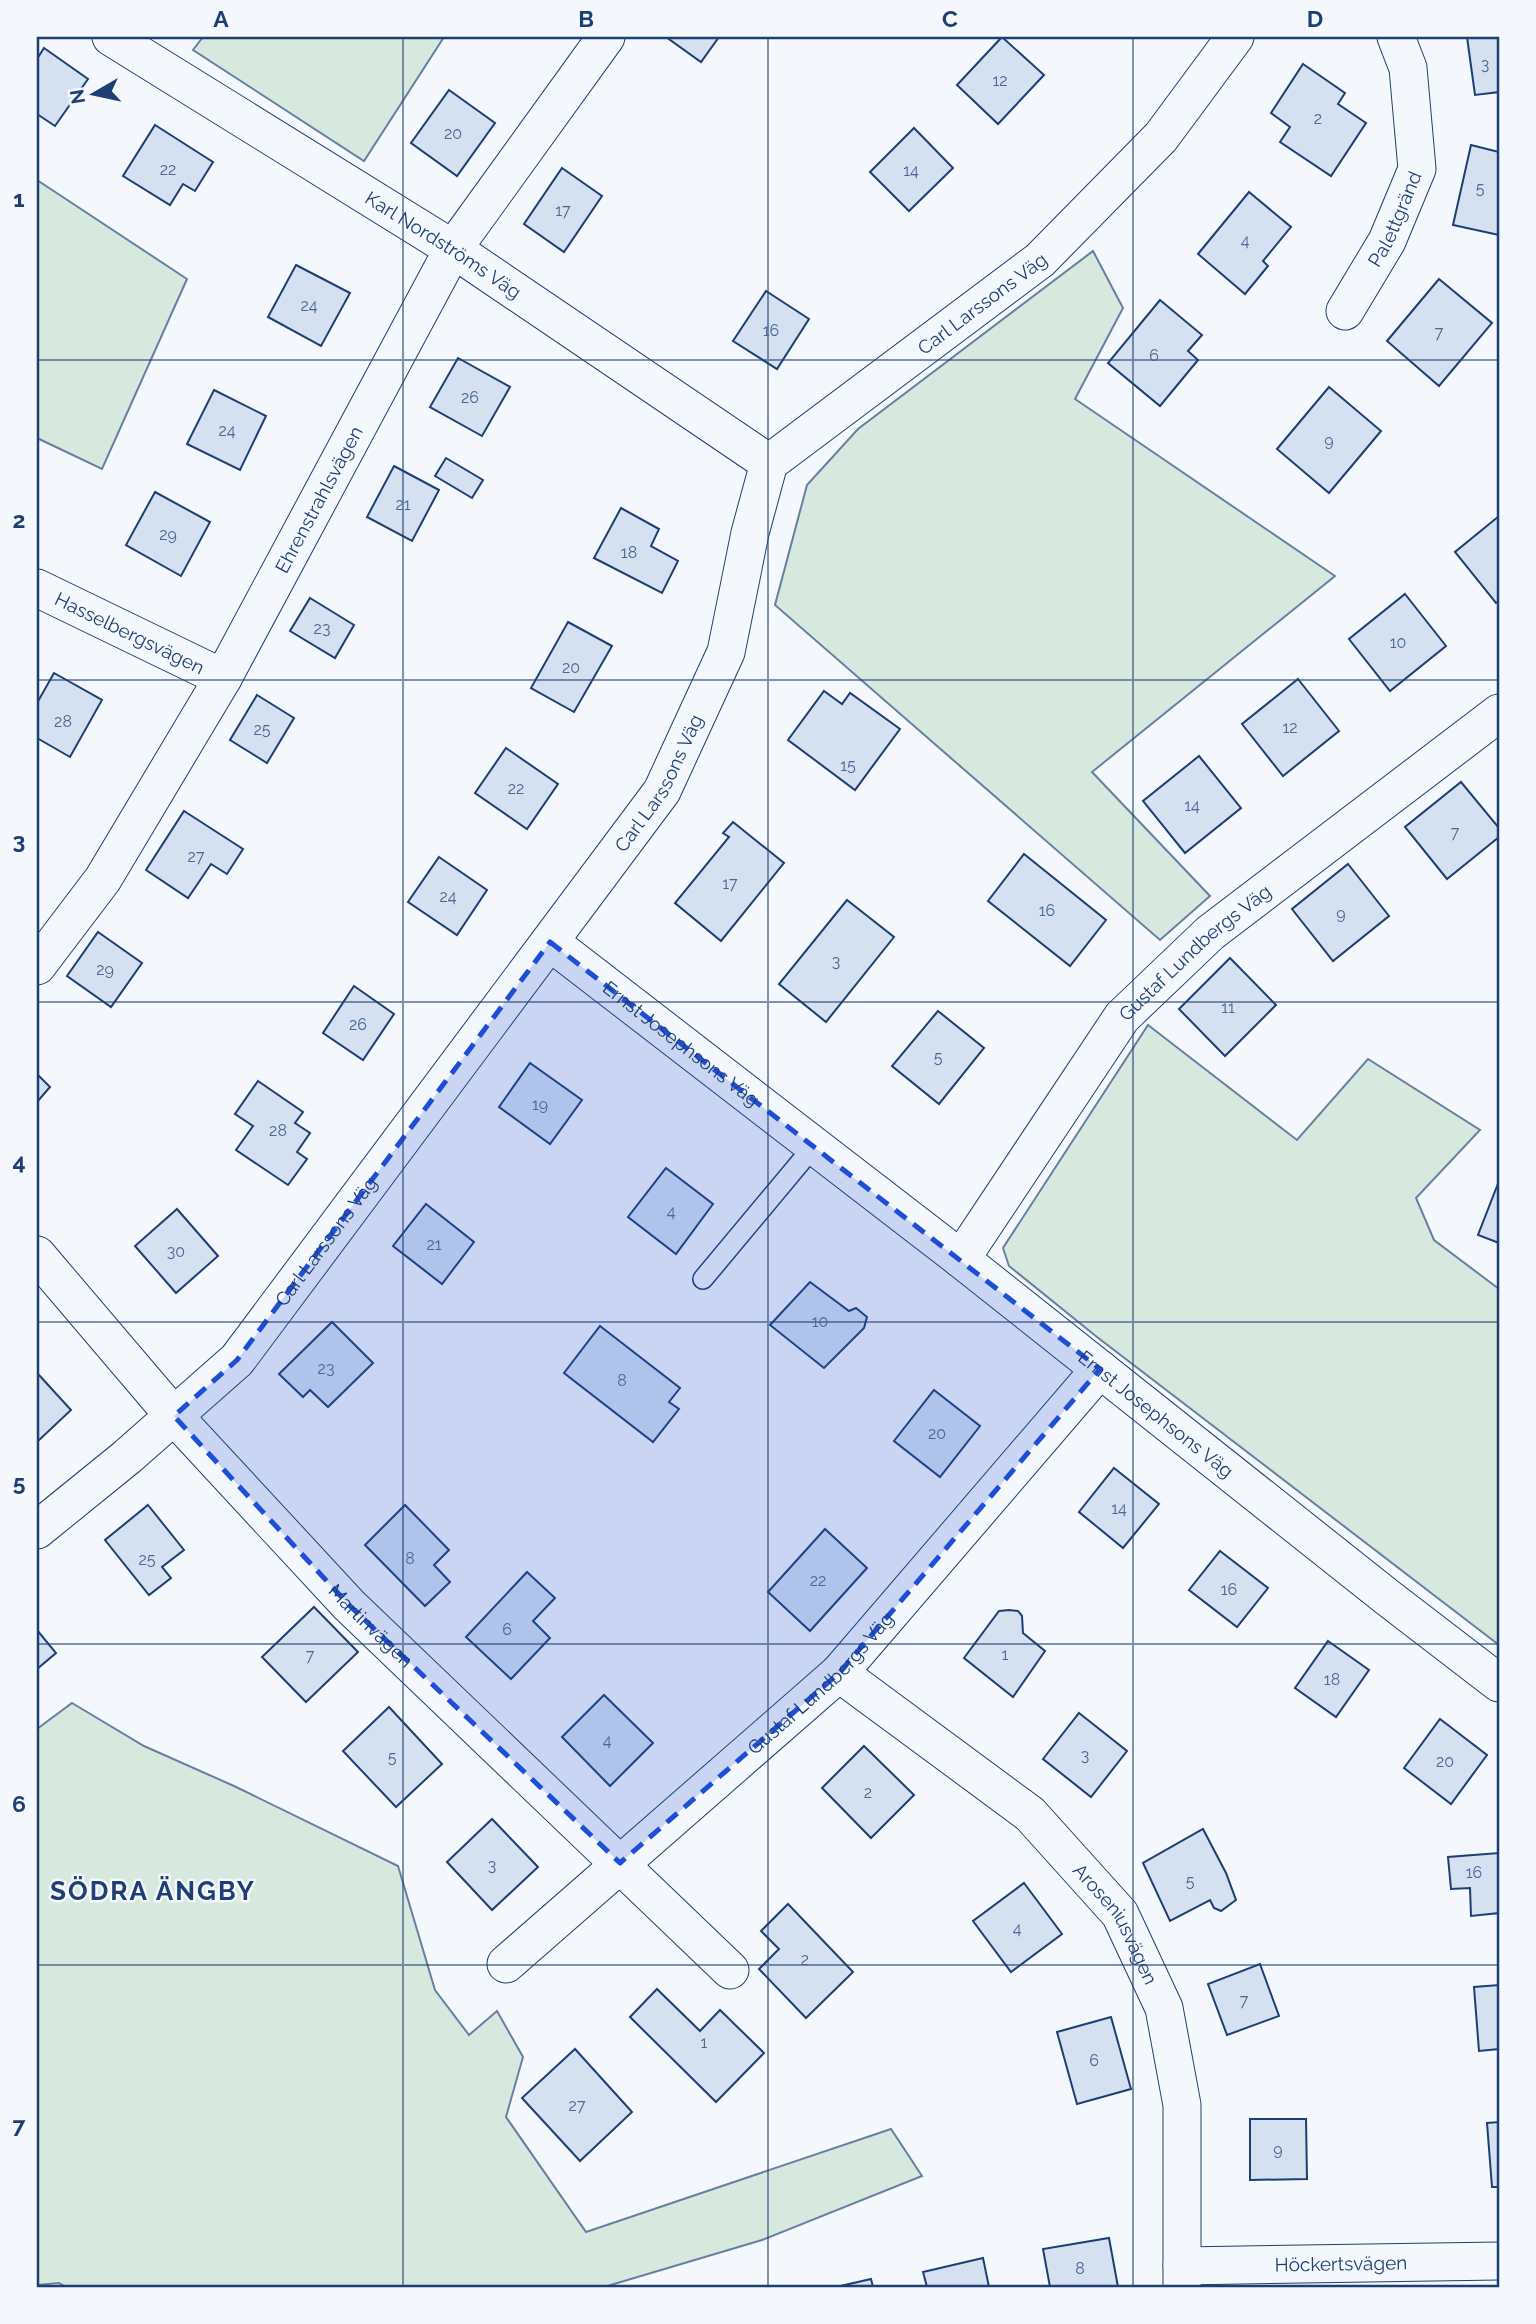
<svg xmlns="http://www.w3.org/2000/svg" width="1536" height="2324" viewBox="0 0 1536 2324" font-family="Raleway,sans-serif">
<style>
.green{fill:#d7e8df;stroke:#687fa3;stroke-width:2}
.building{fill:#d5e0f0;stroke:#1d3f73;stroke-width:2}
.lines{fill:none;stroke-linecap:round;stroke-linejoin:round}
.lane-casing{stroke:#1d3f73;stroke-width:22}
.street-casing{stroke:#1d3f73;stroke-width:39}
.lane{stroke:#f4f7fb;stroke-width:19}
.street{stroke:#f4f7fb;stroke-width:37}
.marked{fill:#1d4ed8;fill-opacity:0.2;stroke:#1d4ed8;stroke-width:5;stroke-dasharray:14 9;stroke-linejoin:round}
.grid{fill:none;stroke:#1d3f73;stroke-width:2;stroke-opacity:0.55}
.labels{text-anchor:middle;stroke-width:5;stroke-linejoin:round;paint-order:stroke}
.number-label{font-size:16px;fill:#4b6792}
.street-label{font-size:19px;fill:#1d3f73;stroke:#f4f7fb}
.district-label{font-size:26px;font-weight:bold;letter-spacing:2px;fill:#1d3f73;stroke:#f4f7fb}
.neatline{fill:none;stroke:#1d3f73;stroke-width:2.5}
.grid-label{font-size:23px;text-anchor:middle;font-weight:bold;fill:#1d3f73}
</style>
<rect width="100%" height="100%" fill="#f4f7fb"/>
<!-- green -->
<g class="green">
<polygon points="203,37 444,37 364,161 193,50"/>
<polygon points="37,180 187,279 102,469 37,438"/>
<polygon points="1093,251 1123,308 1075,399 1335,576 1092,772 1210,896 1160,940 775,605 807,485 858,429"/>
<polygon points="1148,1025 1297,1140 1368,1059 1480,1130 1416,1198 1434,1240 1499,1289 1499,1645 1097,1337 1009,1266 1003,1248"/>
<polygon points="72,1703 144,1746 234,1786 398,1866 435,1990 469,2035 497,2011 523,2057 506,2117 586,2232 891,2129 922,2176 762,2240 604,2287 66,2287 59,2283 37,2285 37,1729"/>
</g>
<!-- building -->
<g class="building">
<polygon points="666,37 719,37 701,62"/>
<polygon points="1002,37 1044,75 998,124 957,85"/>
<polygon points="1467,37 1499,37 1499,92 1475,95"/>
<polygon points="44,48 88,79 55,126 37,114 37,59"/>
<polygon points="1303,64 1345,93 1338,104 1366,123 1331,176 1280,142 1290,127 1271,113"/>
<polygon points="449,90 495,123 457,176 411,143"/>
<polygon points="155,125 213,162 195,191 183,184 170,205 123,176"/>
<polygon points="914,128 953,168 909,211 870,172"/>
<polygon points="1471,145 1499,152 1499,235 1453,225"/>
<polygon points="562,168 602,196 564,252 524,224"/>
<polygon points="1249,192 1291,227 1263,261 1268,266 1245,294 1198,254"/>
<polygon points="296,265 350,293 321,346 268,317"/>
<polygon points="1439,279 1492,323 1439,386 1387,341"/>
<polygon points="766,291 809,319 777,369 733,341"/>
<polygon points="1160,300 1202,335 1188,351 1198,360 1160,406 1108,363"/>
<polygon points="458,358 510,387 482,436 430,407"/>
<polygon points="1329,387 1381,431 1329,493 1277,449"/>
<polygon points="214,390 266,416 240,470 187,444"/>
<polygon points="446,458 483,480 472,498 435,476"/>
<polygon points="394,466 439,490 412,541 367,517"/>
<polygon points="155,492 210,522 181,576 126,545"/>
<polygon points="621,508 659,529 651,546 678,561 662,593 594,558"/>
<polygon points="1499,516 1499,601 1496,603 1455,552"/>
<polygon points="1405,594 1446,646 1390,691 1349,639"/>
<polygon points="310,598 354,625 335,658 290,631"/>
<polygon points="568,622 612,646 574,712 531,688"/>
<polygon points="54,673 102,700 70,757 37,738 37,703"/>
<polygon points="1298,679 1339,731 1283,776 1242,724"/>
<polygon points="824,691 842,704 850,693 900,729 855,790 788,740"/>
<polygon points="257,695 294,718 267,763 230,740"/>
<polygon points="506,748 558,784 527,829 475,793"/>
<polygon points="1199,756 1241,808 1185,853 1143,801"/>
<polygon points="1461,782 1499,828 1499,837 1447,879 1405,827"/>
<polygon points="184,811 243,849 227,874 211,864 188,898 146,870"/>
<polygon points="733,822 784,863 721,941 675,903 729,837 723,833"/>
<polygon points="1024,854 1106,920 1070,966 988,901"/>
<polygon points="439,857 487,890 457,935 408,902"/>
<polygon points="1348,864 1389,916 1333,961 1292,909"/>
<polygon points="847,900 894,937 826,1022 779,984"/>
<polygon points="98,932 142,963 111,1007 67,976"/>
<polygon points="1230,958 1276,1005 1225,1056 1179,1009"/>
<polygon points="354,986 394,1014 363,1060 323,1033"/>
<polygon points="938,1011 984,1048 939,1104 892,1066"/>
<polygon points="530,1063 582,1100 550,1144 499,1107"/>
<polygon points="37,1074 50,1087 37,1102"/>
<polygon points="258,1081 303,1112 295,1123 310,1133 297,1152 307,1159 288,1185 236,1150 253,1126 235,1114"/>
<polygon points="666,1168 713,1204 676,1254 628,1217"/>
<polygon points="1499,1181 1499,1243 1478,1235"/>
<polygon points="426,1204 474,1242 442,1284 393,1246"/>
<polygon points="177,1209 218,1256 176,1293 135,1246"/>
<polygon points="810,1282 849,1311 856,1308 867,1317 864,1328 824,1368 770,1325"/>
<polygon points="332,1322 373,1363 328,1407 310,1390 303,1397 279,1374"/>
<polygon points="600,1326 680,1388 669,1402 679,1409 653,1442 564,1373"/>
<polygon points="39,1375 71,1410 37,1442 37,1377"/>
<polygon points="934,1390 980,1426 940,1477 894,1441"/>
<polygon points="1114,1468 1159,1504 1123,1548 1079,1512"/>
<polygon points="148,1505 184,1550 162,1567 171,1578 149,1595 105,1540"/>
<polygon points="405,1505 449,1550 434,1565 450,1582 425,1606 365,1545"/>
<polygon points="825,1529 867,1568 810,1631 768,1592"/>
<polygon points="1220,1551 1268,1588 1237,1627 1189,1590"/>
<polygon points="527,1572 555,1598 533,1621 550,1638 511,1679 466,1637"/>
<polygon points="314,1607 358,1652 306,1702 262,1657"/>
<polygon points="1009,1610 1018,1611 1022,1616 1023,1633 1045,1651 1013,1697 964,1658 999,1611"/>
<polygon points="37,1630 56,1653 37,1669"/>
<polygon points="1328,1641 1369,1670 1336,1717 1295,1688"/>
<polygon points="604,1695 653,1743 610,1786 562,1737"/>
<polygon points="389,1707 442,1764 396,1807 343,1751"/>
<polygon points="1079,1713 1127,1751 1091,1797 1043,1759"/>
<polygon points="1440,1719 1487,1755 1451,1804 1404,1768"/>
<polygon points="864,1746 914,1795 871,1838 822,1788"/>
<polygon points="492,1819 538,1867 492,1910 447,1862"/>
<polygon points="1203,1829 1226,1873 1236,1900 1221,1911 1214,1908 1210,1900 1170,1921 1143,1863"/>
<polygon points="1499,1853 1499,1913 1471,1916 1470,1888 1451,1889 1448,1857"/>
<polygon points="1024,1883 1062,1934 1011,1972 973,1921"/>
<polygon points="788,1904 853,1972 806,2018 759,1969 779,1949 761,1931"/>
<polygon points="1260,1964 1279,2016 1227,2035 1208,1984"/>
<polygon points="1499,1985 1499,2049 1479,2051 1474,1987"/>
<polygon points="657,1989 700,2031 720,2010 764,2053 716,2102 630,2017"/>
<polygon points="1111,2017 1131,2089 1077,2104 1057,2032"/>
<polygon points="575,2049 632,2112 580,2161 522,2098"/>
<polygon points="1250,2119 1306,2119 1307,2179 1250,2180"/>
<polygon points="1499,2122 1499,2187 1492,2187 1487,2123"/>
<polygon points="1109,2238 1118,2287 1050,2287 1043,2249"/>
<polygon points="983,2258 989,2287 927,2287 923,2272"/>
<polygon points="871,2279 873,2287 836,2287"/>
</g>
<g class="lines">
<!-- lane casing -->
<g class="lane-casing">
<polyline id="lane" points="703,1279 814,1146"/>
</g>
<!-- street casing -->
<g class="street-casing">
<g id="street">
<path id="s1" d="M111 37 453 249 769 463"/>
<path id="s2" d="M1345 311 1387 241 1417 169 1408 68 1396 37"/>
<path id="s3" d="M37 588 223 678"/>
<path id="s4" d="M550 942 961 1259 1387 1597 1499 1683"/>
<path id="s5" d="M37 966 103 879 223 678 453 249 606 37"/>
<path id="s6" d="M37 1255 174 1416 349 1605 730 1970"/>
<path id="s7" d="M961 1259 1122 1017 1210 933 1499 713"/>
<path id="s8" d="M37 1530 127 1457 237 1360 662 791 726 652 750 533 769 463 1040 260 1161 137 1235 37"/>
<path id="s9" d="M839 1673 1030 1814 1120 1914 1164 2008 1182 2105V2287"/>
<path id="s10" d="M506 1964 839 1673 1100 1369"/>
<path id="s11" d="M1182 2266 1499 2261"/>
</g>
</g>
<!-- lane -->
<use href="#lane" class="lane"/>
<!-- street -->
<use href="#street" class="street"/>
</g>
<!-- marked area -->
<path class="marked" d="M550 942 1100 1369 839 1673 620 1863 349 1605 174 1416 237 1360Z"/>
<!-- grid -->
<path class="grid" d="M403 37V2287M768 37V2287M1133 37V2287M37 360H1499M37 680H1499M37 1002H1499M37 1322H1499M37 1644H1499M37 1965H1499"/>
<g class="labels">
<!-- number labels -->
<g class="number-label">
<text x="1485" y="70">3</text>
<text x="1000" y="86">12</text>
<text x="1318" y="124">2</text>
<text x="453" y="139">20</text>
<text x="168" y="175">22</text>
<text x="911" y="176">14</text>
<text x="1480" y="194">5</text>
<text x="563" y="216">17</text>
<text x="1245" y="246">4</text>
<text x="309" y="311">24</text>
<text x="771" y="336">16</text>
<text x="1439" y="338">7</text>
<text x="1154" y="361">6</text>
<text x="470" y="403">26</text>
<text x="227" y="436">24</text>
<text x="1329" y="446">9</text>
<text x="403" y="510">21</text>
<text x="168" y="540">29</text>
<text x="629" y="558">18</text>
<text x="322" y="634">23</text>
<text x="1398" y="648">10</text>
<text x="571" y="673">20</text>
<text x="63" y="727">28</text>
<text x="1290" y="733">12</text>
<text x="262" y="735">25</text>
<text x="848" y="771">15</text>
<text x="516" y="794">22</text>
<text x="1192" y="811">14</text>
<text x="1455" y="838">7</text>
<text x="196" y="862">27</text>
<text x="730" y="889">17</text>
<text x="448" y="902">24</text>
<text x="1047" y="916">16</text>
<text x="1341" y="919">9</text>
<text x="836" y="967">3</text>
<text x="105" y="975">29</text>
<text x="1228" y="1013">11</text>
<text x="358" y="1030">26</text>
<text x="938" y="1063">5</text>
<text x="540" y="1110">19</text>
<text x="278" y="1136">28</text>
<text x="671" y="1217">4</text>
<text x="434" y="1250">21</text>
<text x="176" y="1257">30</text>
<text x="820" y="1327">10</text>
<text x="326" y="1374">23</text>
<text x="622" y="1386">8</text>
<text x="937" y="1439">20</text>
<text x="1119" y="1514">14</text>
<text x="410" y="1564">8</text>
<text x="147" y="1565">25</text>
<text x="818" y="1586">22</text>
<text x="1229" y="1595">16</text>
<text x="507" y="1635">6</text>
<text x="1005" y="1660">1</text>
<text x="310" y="1661">7</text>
<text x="1332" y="1685">18</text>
<text x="607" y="1746">4</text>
<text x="1085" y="1761">3</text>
<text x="392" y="1763">5</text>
<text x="1445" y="1767">20</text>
<text x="868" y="1798">2</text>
<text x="492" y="1871">3</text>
<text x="1474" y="1878">16</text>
<text x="1190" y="1887">5</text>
<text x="1017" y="1934">4</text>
<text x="805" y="1965">2</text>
<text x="1244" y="2006">7</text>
<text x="704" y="2048">1</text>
<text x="1094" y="2066">6</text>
<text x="577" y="2111">27</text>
<text x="1278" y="2155">9</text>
<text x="1080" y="2274">8</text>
</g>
<!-- street labels -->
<g class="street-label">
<text dy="7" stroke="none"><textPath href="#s2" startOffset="105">Palettgränd</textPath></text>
<text dy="7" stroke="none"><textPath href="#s1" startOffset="392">Karl Nordströms Väg</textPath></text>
<text dy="7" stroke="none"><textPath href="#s8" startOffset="1586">Carl Larssons Väg</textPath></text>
<text dy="7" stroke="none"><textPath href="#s5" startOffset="546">Ehrenstrahlsvägen</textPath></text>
<text dy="7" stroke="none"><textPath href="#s3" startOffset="103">Hasselbergsvägen</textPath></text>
<text dy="7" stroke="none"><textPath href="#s8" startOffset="978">Carl Larssons Väg</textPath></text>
<text dy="7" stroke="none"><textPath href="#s7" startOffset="388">Gustaf Lundbergs Väg</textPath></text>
<text dy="7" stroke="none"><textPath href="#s4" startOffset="166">Ernst Josephsons Väg</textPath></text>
<text dy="7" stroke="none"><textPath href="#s8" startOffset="411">Carl Larssons Väg</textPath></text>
<text dy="7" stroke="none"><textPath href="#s4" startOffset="768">Ernst Josephsons Väg</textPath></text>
<text dy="7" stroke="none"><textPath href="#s6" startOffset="499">Martinvägen</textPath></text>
<text dy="7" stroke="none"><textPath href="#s10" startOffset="422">Gustaf Lundbergs Väg</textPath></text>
<text dy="7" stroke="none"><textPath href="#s9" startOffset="378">Aroseniusvägen</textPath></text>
<text dy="7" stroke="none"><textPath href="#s11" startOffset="159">Höckertsvägen</textPath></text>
</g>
<!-- district labels -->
<g class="district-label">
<text x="153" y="1900">SÖDRA ÄNGBY</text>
</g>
</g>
<!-- border -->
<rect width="1536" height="2324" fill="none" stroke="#f4f7fb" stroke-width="77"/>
<!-- north arrow -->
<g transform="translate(94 94) rotate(261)" stroke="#f4f7fb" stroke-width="5" paint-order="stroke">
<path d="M0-5L12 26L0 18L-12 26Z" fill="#1d3f73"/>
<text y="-10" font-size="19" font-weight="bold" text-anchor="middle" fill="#1d3f73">N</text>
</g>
<rect x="38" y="38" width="1460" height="2248" class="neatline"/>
<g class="grid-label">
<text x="221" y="27">A</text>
<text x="586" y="27">B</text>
<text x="950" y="27">C</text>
<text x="1315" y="27">D</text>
<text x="19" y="207">1</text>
<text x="19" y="528">2</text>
<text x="19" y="849">3</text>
<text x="19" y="1170">4</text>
<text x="19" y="1491">5</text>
<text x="19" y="1812">6</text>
<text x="19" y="2133">7</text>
</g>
</svg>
